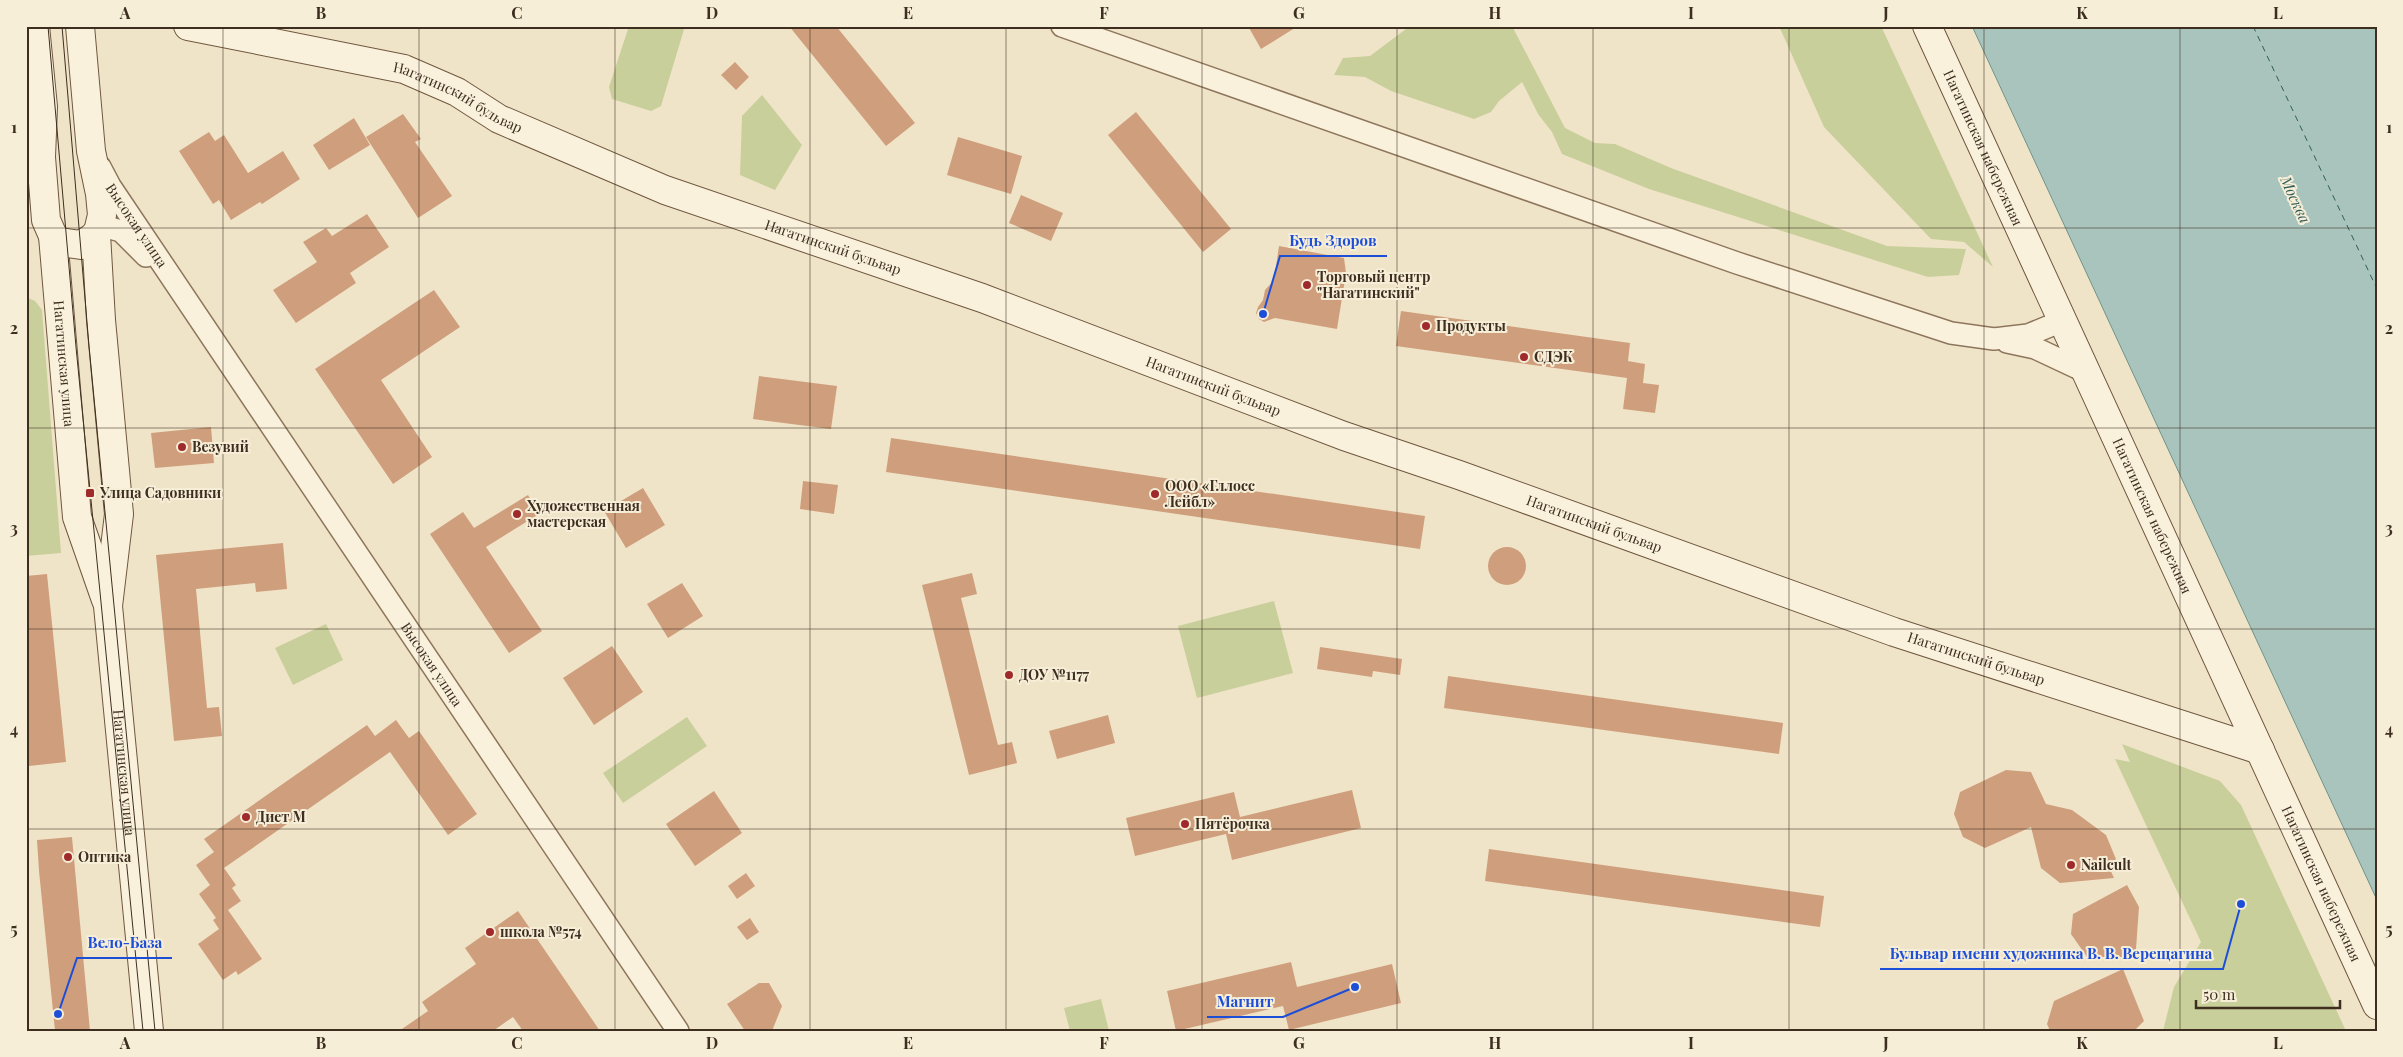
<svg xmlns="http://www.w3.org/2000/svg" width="2403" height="1057" viewBox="0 0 2403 1057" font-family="'Playfair Display',serif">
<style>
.green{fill:#c9cf9b}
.water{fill:#a9c4bc;stroke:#6f938a}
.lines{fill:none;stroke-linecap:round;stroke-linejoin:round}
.ferry{stroke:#2f5d5a;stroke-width:1;stroke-dasharray:6 5;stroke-linecap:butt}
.building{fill:#cf9f7d}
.street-casing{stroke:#8d765c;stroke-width:24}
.secondary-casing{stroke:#6f573f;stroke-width:30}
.street{stroke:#faf1dc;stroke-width:21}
.secondary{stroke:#faf1dc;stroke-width:28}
.tram{stroke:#3d2e20;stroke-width:1}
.grid{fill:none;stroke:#3d2e20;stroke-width:1;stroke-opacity:0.55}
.poi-dot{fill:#9e2a2b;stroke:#f7eed8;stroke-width:2}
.labels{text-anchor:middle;stroke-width:4;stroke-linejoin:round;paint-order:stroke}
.street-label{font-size:14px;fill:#3d2e20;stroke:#f7eed8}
.poi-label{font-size:14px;font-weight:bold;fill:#3d2e20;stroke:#f7eed8;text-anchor:start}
.water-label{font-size:15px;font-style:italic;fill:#2f5d5a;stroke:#f7eed8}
.leader{fill:none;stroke:#1d4ed8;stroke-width:2}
.callout-dot{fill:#1d4ed8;stroke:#f7eed8;stroke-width:2}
.callout-label{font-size:15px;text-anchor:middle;font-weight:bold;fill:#1d4ed8;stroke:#f7eed8;stroke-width:4;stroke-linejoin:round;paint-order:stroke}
.neatline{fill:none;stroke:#3d2e20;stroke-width:2}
.grid-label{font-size:16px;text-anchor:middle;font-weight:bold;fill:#3d2e20}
</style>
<rect width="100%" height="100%" fill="#f0e4c8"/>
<!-- green -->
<g class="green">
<polygon points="629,26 685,26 661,106 651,111 612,99 609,87"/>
<polygon points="1410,26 1512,26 1565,128 1595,143 1615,144 1671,168 1887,246 1966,249 1959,275 1928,277 1649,189 1562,154 1552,132 1538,114 1522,82 1499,101 1491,112 1474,119 1391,91 1365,77 1334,75 1343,58 1370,56"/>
<polygon points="1779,26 1881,26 1993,267 1964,242 1931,239 1824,127"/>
<polygon points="762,95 802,145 775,190 740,175 742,116"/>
<polygon points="26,297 35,301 42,310 61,553 26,556"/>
<polygon points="1274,601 1293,673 1197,698 1178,626"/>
<polygon points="326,624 343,660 293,685 275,648"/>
<polygon points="687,717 707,746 623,803 603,773"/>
<polygon points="2122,744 2220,781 2241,805 2346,1031 2163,1031 2174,987 2201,942 2115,759 2130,762"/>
<polygon points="1101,999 1109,1031 1070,1031 1064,1008"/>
</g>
<!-- water -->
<polygon class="water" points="1972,26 2377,26 2377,900"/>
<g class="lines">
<!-- ferry -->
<polyline class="ferry" points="2253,26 2377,289"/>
</g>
<!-- building -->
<g class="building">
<polygon points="789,26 836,26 915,123 886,146"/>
<polygon points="1248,26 1298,26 1261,49"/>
<polygon points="735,62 749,77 736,90 721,75"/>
<polygon points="1136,112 1231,229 1203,252 1108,135"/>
<polygon points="403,114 421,139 415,142 452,196 418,218 366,137"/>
<polygon points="354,118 370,145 329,170 313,145"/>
<polygon points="209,132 215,141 224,135 248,173 283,151 300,179 262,204 260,202 231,220 219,200 213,204 179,151"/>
<polygon points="958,137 1022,156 1011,194 947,175"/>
<polygon points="1021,195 1063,213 1051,241 1009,223"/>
<polygon points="367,214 389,247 350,273 356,283 296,323 273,290 317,262 303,242 326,228 332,236"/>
<polygon points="1279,246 1344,258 1346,273 1337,329 1275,318 1264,322 1259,319 1256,313 1258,307 1263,300 1265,290 1274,280"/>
<polygon points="434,290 460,327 381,380 432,457 393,484 315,369"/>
<polygon points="1401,311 1630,343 1628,361 1645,364 1643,383 1659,385 1655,413 1623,409 1627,378 1396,346"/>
<polygon points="759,376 837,386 831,429 753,419"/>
<polygon points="211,427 214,463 155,468 151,433"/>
<polygon points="891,438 1425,516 1420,549 886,472"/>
<polygon points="803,481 838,485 834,514 800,509"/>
<polygon points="643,488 665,525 626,548 604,511"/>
<polygon points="528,495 539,514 486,547 542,631 509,653 430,534 463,512 474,528"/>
<polygon points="283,543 287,589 256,592 255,583 196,589 207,708 219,707 222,736 174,741 156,555"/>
<circle cx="1507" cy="566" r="19"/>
<polygon points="972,573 977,594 961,598 998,745 1012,742 1017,763 969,775 922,585"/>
<polygon points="47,574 66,762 29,766 26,741 26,576"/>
<polygon points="682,583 703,616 668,638 647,604"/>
<polygon points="612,646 643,692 594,725 563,678"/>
<polygon points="1320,647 1402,659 1400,675 1373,671 1372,677 1317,669"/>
<polygon points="1448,676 1783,723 1779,754 1444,708"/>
<polygon points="1108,715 1115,743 1057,759 1049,731"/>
<polygon points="396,720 409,738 419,731 477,814 448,835 390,752 224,868 236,885 232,888 241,901 228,910 262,959 238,975 236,971 223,980 198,944 219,929 213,920 216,918 199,894 210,885 196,865 214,852 204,839 367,725 375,736"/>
<polygon points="2006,770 2031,772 2046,804 2072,810 2106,835 2116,859 2109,867 2114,878 2060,883 2041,868 2031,827 1985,848 1963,837 1954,814 1960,792"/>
<polygon points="1352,790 1361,828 1232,860 1226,834 1135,856 1126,818 1234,792 1240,817"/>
<polygon points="714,791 742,833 695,866 666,824"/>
<polygon points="72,837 90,1031 55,1031 39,871 37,840"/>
<polygon points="1489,849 1824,896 1820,927 1485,881"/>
<polygon points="746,873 755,886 737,899 728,886"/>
<polygon points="2127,885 2139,907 2136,949 2132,957 2087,957 2071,934 2073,914"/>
<polygon points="518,911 600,1031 523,1031 513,1017 493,1031 399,1031 428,1011 422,1002 476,964 465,948"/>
<polygon points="750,918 759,932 747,940 737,927"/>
<polygon points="1291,962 1297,987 1392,964 1401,1003 1289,1030 1283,1006 1176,1031 1167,991"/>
<polygon points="2123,969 2144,1021 2134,1031 2050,1031 2047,1024 2054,1001"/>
<polygon points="759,983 769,983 782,1006 772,1031 745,1031 727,1004"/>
</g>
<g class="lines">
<!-- street casing -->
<g class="street-casing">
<g id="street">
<polyline points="1062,26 1737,263 1951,333 1994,339 2028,335 2062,321"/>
<path id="s1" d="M100 167 110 186 678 1031"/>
<polyline points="98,232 106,227 121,231 146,256"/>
<polyline points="2007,342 2035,348 2086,372"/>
</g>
</g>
<!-- secondary casing -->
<g class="secondary-casing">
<g id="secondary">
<polyline points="35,26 43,107 41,157 46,220 53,236 60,242 81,245 92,238 98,232 102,215 100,194 91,151 80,26"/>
<path id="s2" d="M188 26 404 69 457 92 499 119 665 190 982 298 1344 436 1459 475 1894 632 2260 750"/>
<path id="s3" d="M1927 26 2377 1005"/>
<path id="s4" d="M96 234 101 320 119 514 108 606 149 1031"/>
<path id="s5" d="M53 236 77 517 106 600"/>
</g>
</g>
<!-- street -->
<use href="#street" class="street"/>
<!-- secondary -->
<use href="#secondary" class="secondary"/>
<!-- tram -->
<g class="tram">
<polyline points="48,26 76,347 143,1031"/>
<polyline points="62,26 89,346 155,1031"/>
</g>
</g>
<!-- grid -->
<path class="grid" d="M223 26V1031M419 26V1031M615 26V1031M810 26V1031M1006 26V1031M1202 26V1031M1397 26V1031M1593 26V1031M1789 26V1031M1984 26V1031M2180 26V1031M26 228H2377M26 428H2377M26 629H2377M26 829H2377"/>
<!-- markers -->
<g class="poi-dot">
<circle cx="1307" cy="285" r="5"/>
<circle cx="1426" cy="326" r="5"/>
<circle cx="1524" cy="357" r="5"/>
<circle cx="182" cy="447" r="5"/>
<rect x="85" y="488" width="10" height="10" rx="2.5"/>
<circle cx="1155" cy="494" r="5"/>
<circle cx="517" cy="514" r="5"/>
<circle cx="1009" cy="675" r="5"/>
<circle cx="246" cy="817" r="5"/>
<circle cx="1185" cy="824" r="5"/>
<circle cx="68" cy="857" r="5"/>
<circle cx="2071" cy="865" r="5"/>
<circle cx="490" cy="932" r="5"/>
</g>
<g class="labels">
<!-- street labels -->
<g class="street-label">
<text dy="5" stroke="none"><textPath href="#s2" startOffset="281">Нагатинский бульвар</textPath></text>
<text dy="5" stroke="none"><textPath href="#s3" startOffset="134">Нагатинская набережная</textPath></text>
<text dy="5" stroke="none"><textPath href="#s1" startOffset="69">Высокая улица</textPath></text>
<text dy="5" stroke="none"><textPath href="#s2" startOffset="686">Нагатинский бульвар</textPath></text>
<text dy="5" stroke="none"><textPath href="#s5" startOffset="128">Нагатинская улица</textPath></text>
<text dy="5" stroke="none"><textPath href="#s2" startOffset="1091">Нагатинский бульвар</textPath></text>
<text dy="5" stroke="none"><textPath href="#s3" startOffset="539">Нагатинская набережная</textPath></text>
<text dy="5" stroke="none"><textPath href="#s2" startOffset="1496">Нагатинский бульвар</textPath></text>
<text dy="5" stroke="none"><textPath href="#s2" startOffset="1901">Нагатинский бульвар</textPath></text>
<text dy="5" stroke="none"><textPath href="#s1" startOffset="598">Высокая улица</textPath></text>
<text dy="5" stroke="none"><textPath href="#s4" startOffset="541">Нагатинская улица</textPath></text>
<text dy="5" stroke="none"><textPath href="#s3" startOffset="944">Нагатинская набережная</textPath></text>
</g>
<!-- poi labels -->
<g class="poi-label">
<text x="1317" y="282">Торговый центр<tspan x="1317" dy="16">"Нагатинский"</tspan></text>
<text x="1436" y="331">Продукты</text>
<text x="1534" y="362">СДЭК</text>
<text x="192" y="452">Везувий</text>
<text x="1165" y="491">ООО «Гллосс<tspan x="1165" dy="16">Лейбл»</tspan></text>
<text x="100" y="498">Улица Садовники</text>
<text x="527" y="511">Художественная<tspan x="527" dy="16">мастерская</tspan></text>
<text x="1019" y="680">ДОУ №1177</text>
<text x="256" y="822">Диет М</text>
<text x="1195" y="829">Пятёрочка</text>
<text x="78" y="862">Оптика</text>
<text x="2081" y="870">Nailcult</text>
<text x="500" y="937">школа №574</text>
</g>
<!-- water labels -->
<g class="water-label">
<text transform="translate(2295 200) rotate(65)" y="5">Москва</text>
</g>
</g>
<!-- callouts -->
<path class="leader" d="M1263 314L1280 256H1387M58 1014L77 958H172M2241 904L2223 969H1880M1355 987L1283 1017H1207"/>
<g class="callout-dot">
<circle cx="1263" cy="314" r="5"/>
<circle cx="58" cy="1014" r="5"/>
<circle cx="2241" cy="904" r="5"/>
<circle cx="1355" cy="987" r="5"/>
</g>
<g class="callout-label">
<text x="1333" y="246">Будь Здоров</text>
<text x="125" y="948">Вело-База</text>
<text x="2051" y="959">Бульвар имени художника В. В. Верещагина</text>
<text x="1245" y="1007">Магнит</text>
</g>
<!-- border -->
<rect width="2403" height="1057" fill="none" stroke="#f7eed8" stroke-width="55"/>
<!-- scale -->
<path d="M2196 1000v8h144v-8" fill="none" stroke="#3d2e20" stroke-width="2.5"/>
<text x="2203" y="1000" font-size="15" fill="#3d2e20" stroke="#f7eed8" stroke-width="4" paint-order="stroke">50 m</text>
<rect x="28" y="28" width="2348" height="1002" class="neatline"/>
<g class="grid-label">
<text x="125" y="19">A</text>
<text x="321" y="19">B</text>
<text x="517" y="19">C</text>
<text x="712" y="19">D</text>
<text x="908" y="19">E</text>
<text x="1104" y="19">F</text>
<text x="1299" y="19">G</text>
<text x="1495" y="19">H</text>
<text x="1691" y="19">I</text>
<text x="1886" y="19">J</text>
<text x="2082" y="19">K</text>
<text x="2278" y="19">L</text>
<text x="14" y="133">1</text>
<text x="2389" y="133">1</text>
<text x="14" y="334">2</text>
<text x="2389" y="334">2</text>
<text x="14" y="534">3</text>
<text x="2389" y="534">3</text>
<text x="14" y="735">4</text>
<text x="2389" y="735">4</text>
<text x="14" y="935">5</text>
<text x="2389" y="935">5</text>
<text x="125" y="1049">A</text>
<text x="321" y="1049">B</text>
<text x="517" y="1049">C</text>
<text x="712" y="1049">D</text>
<text x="908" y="1049">E</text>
<text x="1104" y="1049">F</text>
<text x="1299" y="1049">G</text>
<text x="1495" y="1049">H</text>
<text x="1691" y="1049">I</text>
<text x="1886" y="1049">J</text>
<text x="2082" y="1049">K</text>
<text x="2278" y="1049">L</text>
</g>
</svg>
